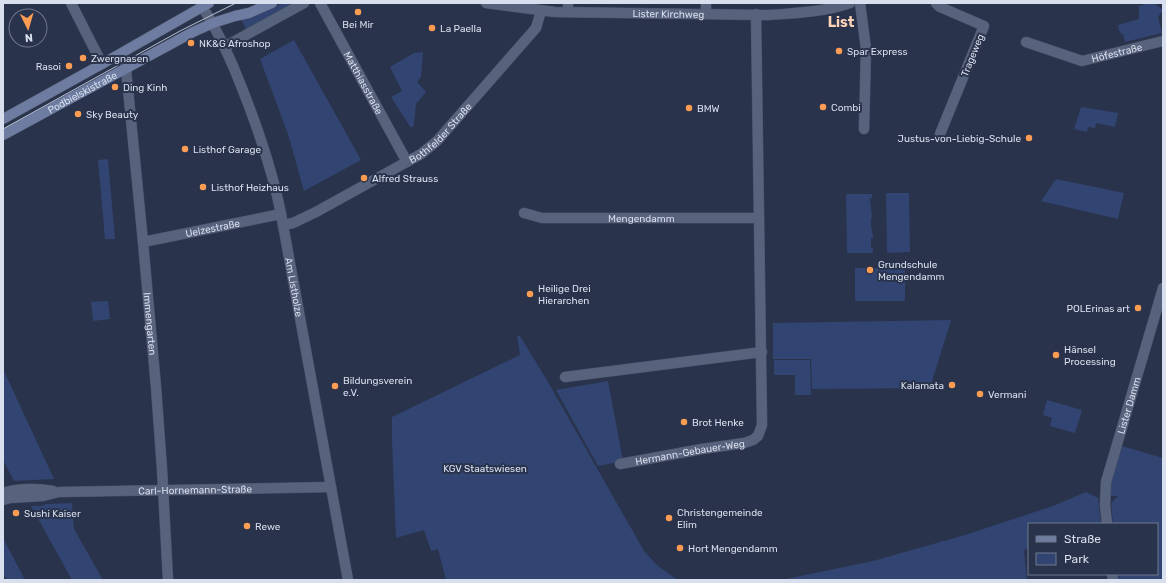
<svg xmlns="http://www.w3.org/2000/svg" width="1166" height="583" viewBox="0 0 1166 583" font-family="Rubik,sans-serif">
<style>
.green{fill:#324472}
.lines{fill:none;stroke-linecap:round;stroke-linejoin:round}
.minor-casing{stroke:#495165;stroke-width:11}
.tertiary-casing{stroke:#495165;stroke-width:11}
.secondary-casing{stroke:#495165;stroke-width:11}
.minor{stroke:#57627c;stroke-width:10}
.tertiary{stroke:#57627c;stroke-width:10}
.secondary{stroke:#6d7ca0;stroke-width:10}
.tram{stroke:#b9c1d2;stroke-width:1}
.poi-dot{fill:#fc9d53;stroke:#29334b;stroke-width:1.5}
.labels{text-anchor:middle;stroke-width:4;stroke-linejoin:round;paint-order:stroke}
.street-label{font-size:10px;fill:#d8dfee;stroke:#29334b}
.poi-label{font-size:10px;fill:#d8dfee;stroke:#29334b;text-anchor:start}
.park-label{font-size:10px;fill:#dae2f4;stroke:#29334b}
.district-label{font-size:14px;font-weight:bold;fill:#fdd4b8;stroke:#29334b}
</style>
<rect width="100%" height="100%" fill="#29334b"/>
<!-- green -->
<g class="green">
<polygon points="283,3 298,3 247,31 241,19 260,13"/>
<polygon points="1148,3 1154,3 1163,10 1158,17 1162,33 1125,42 1123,34 1121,34 1120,31 1119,31 1118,25 1139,19 1139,6"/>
<polygon points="294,40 361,160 304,191 288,134 260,59"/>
<polygon points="423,52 421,77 417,82 426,92 416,104 414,125 411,128 391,97 402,91 390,67 414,53"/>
<polygon points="1081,107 1118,113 1115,127 1096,123 1095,128 1088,127 1087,132 1074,129"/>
<polygon points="108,159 115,239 105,239 98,160"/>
<polygon points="1056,179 1124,193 1118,219 1041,201"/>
<polygon points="886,193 909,193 910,252 887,253"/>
<polygon points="846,194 872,194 872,198 870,198 872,218 871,218 871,228 872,229 873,238 871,238 871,248 873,248 873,253 847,253"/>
<rect x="855" y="268" width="50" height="33"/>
<polygon points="108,301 110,319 93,321 91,302"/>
<polygon points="951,320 930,388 812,389 811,359 773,359 773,323"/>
<polygon points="517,336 520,336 548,382 644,551 658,566 678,580 446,580 438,549 431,551 424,530 396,538 392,441 392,417 520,355"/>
<polygon points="774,360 810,360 811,395 795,395 795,375 774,375"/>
<polygon points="3,369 54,479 14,481 3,460"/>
<polygon points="608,381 623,461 598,466 556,390"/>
<polygon points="1047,400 1082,410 1075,433 1050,426 1052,418 1043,415"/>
<polygon points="1122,446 1163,458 1163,580 1119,580 1118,574 1157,574 1157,524 1113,524 1111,503 1118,496 1110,496 1110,485"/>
<polygon points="1086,492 1098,498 1101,524 1029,524 1029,548 1024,550 1027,580 781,580 873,561 965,535 1053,506"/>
<polygon points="72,503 74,529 103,580 72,580 31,506 41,506 46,504"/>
<polygon points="3,538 25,580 7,580 3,573"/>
</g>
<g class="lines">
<!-- minor casing -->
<g class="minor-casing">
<g id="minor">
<polyline points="71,3 102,64"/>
<path id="s1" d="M320 3 407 162"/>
<polyline points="568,3 568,12"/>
<polyline points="860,3 866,49 864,129"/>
<polyline points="936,3 940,7 984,26 940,134"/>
<path id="s2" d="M202 7C215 25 224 46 233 66 253 114 271 163 281 214L348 580"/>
<polyline points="706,13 706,3"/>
<path id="s3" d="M1026 42 1082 61 1163 41"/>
<polyline points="224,47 304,3"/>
<path id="s4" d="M126 69 143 242 156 387 162 469 168 580"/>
<path id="s5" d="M524 213 542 218H759"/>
<path id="s6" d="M283 225 293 223 316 212 421 154 437 141 536 28 541 11"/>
<path id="s7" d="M143 242 281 214"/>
<polyline points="565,377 762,352"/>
<path id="s8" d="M620 464 702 449 744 443 753 440 758 436 762 425 756 14"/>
<path d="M3 493C18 488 38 488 53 491"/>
<path id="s9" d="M3 500 10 498 43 496 59 492 331 487"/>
<path id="s10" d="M1107 524 1105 505 1106 482 1163 288"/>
<polyline points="1112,574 1113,580"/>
</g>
</g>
<!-- tertiary casing -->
<g class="tertiary-casing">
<g id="tertiary">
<path id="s11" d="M486 3 555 12 770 15C797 13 824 12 850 3"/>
</g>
</g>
<!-- secondary casing -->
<g class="secondary-casing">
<g id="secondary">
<polyline points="3,119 102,64 209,3"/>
<path id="s12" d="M3 135 193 32 213 23 235 16 249 13 272 3"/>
</g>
</g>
<!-- minor -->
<use href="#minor" class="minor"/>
<!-- tertiary -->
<use href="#tertiary" class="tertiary"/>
<!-- secondary -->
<use href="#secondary" class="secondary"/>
<!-- tram -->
<polyline class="tram" points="3,129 180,31 236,3"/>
</g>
<!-- markers -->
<g class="poi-dot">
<circle cx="358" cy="12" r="4"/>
<circle cx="432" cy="28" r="4"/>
<circle cx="191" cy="43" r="4"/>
<circle cx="839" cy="51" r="4"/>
<circle cx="83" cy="58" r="4"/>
<circle cx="69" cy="66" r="4"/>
<circle cx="115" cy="87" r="4"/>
<circle cx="823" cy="107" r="4"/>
<circle cx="689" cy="108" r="4"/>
<circle cx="78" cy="114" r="4"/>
<circle cx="1029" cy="138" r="4"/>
<circle cx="185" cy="149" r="4"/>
<circle cx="364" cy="178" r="4"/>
<circle cx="203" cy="187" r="4"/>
<circle cx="870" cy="270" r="4"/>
<circle cx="530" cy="294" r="4"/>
<circle cx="1138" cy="308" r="4"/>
<circle cx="1056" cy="355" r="4"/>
<circle cx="952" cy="385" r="4"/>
<circle cx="335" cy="386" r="4"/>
<circle cx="980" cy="394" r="4"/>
<circle cx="684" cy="422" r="4"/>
<circle cx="16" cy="513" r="4"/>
<circle cx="669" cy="518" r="4"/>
<circle cx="247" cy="526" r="4"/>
<circle cx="680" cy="548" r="4"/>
</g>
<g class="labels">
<!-- street labels -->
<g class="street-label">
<text dy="4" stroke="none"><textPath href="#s11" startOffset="183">Lister Kirchweg</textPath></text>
<text dy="4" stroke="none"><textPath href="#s3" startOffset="95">Höfestraße</textPath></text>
<text transform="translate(972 55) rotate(-68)" y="4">Trageweg</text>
<text dy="4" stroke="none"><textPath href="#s1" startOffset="91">Matthiasstraße</textPath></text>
<text dy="4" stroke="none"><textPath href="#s12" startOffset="90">Podbielskistraße</textPath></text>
<text dy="4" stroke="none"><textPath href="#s6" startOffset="184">Bothfelder Straße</textPath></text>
<text dy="4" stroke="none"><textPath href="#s5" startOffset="118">Mengendamm</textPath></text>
<text dy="4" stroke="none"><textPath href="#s7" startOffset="71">Uelzestraße</textPath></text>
<text dy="4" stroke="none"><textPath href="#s2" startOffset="297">Am Listholze</textPath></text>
<text dy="4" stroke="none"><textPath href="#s4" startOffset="256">Immengarten</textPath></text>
<text dy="4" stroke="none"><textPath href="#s10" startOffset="122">Lister Damm</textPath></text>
<text dy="4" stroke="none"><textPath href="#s8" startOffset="71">Hermann-Gebauer-Weg</textPath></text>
<text dy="4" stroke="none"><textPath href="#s9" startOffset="193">Carl-Hornemann-Straße</textPath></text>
</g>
<!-- poi labels -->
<g class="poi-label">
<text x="358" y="28" text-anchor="middle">Bei Mir</text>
<text x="440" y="32">La Paella</text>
<text x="199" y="47">NK&amp;G Afroshop</text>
<text x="847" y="55">Spar Express</text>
<text x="91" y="62">Zwergnasen</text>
<text x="61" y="70" text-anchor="end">Rasoi</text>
<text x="123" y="91">Ding Kinh</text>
<text x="831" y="111">Combi</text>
<text x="697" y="112">BMW</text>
<text x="86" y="118">Sky Beauty</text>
<text x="1021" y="142" text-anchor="end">Justus-von-Liebig-Schule</text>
<text x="193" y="153">Listhof Garage</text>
<text x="372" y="182">Alfred Strauss</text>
<text x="211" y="191">Listhof Heizhaus</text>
<text x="878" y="268">Grundschule<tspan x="878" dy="12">Mengendamm</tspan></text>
<text x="538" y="292">Heilige Drei<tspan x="538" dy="12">Hierarchen</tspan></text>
<text x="1130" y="312" text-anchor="end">POLErinas art</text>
<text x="1064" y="353">Hänsel<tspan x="1064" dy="12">Processing</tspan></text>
<text x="343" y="384">Bildungsverein<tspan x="343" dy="12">e.V.</tspan></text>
<text x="944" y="389" text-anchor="end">Kalamata</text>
<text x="988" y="398">Vermani</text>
<text x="692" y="426">Brot Henke</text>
<text x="677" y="516">Christengemeinde<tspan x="677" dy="12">Elim</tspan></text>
<text x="24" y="517">Sushi Kaiser</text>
<text x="255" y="530">Rewe</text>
<text x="688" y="552">Hort Mengendamm</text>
</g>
<!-- park labels -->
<g class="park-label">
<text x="485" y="472">KGV Staatswiesen</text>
</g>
<!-- district labels -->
<g class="district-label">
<text x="841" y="27">List</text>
</g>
</g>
<!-- border -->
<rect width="1166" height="583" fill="none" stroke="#d8dfee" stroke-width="8"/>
<!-- legend -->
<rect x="1028" y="523" width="130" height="52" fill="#29334b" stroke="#6f788c"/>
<rect x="1036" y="536" width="20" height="6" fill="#6d7ca0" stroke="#6f788c"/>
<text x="1064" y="543" font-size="12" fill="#d8dfee">Straße</text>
<rect x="1036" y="553" width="20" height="12" fill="#324472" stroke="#6f788c"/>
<text x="1064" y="563" font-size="12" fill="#d8dfee">Park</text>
<!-- north arrow -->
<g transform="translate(28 28) rotate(175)"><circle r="19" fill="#29334b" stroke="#6f788c"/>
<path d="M0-3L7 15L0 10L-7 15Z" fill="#fc9d53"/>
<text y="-6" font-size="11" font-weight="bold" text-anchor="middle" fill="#d8dfee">N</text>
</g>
</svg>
